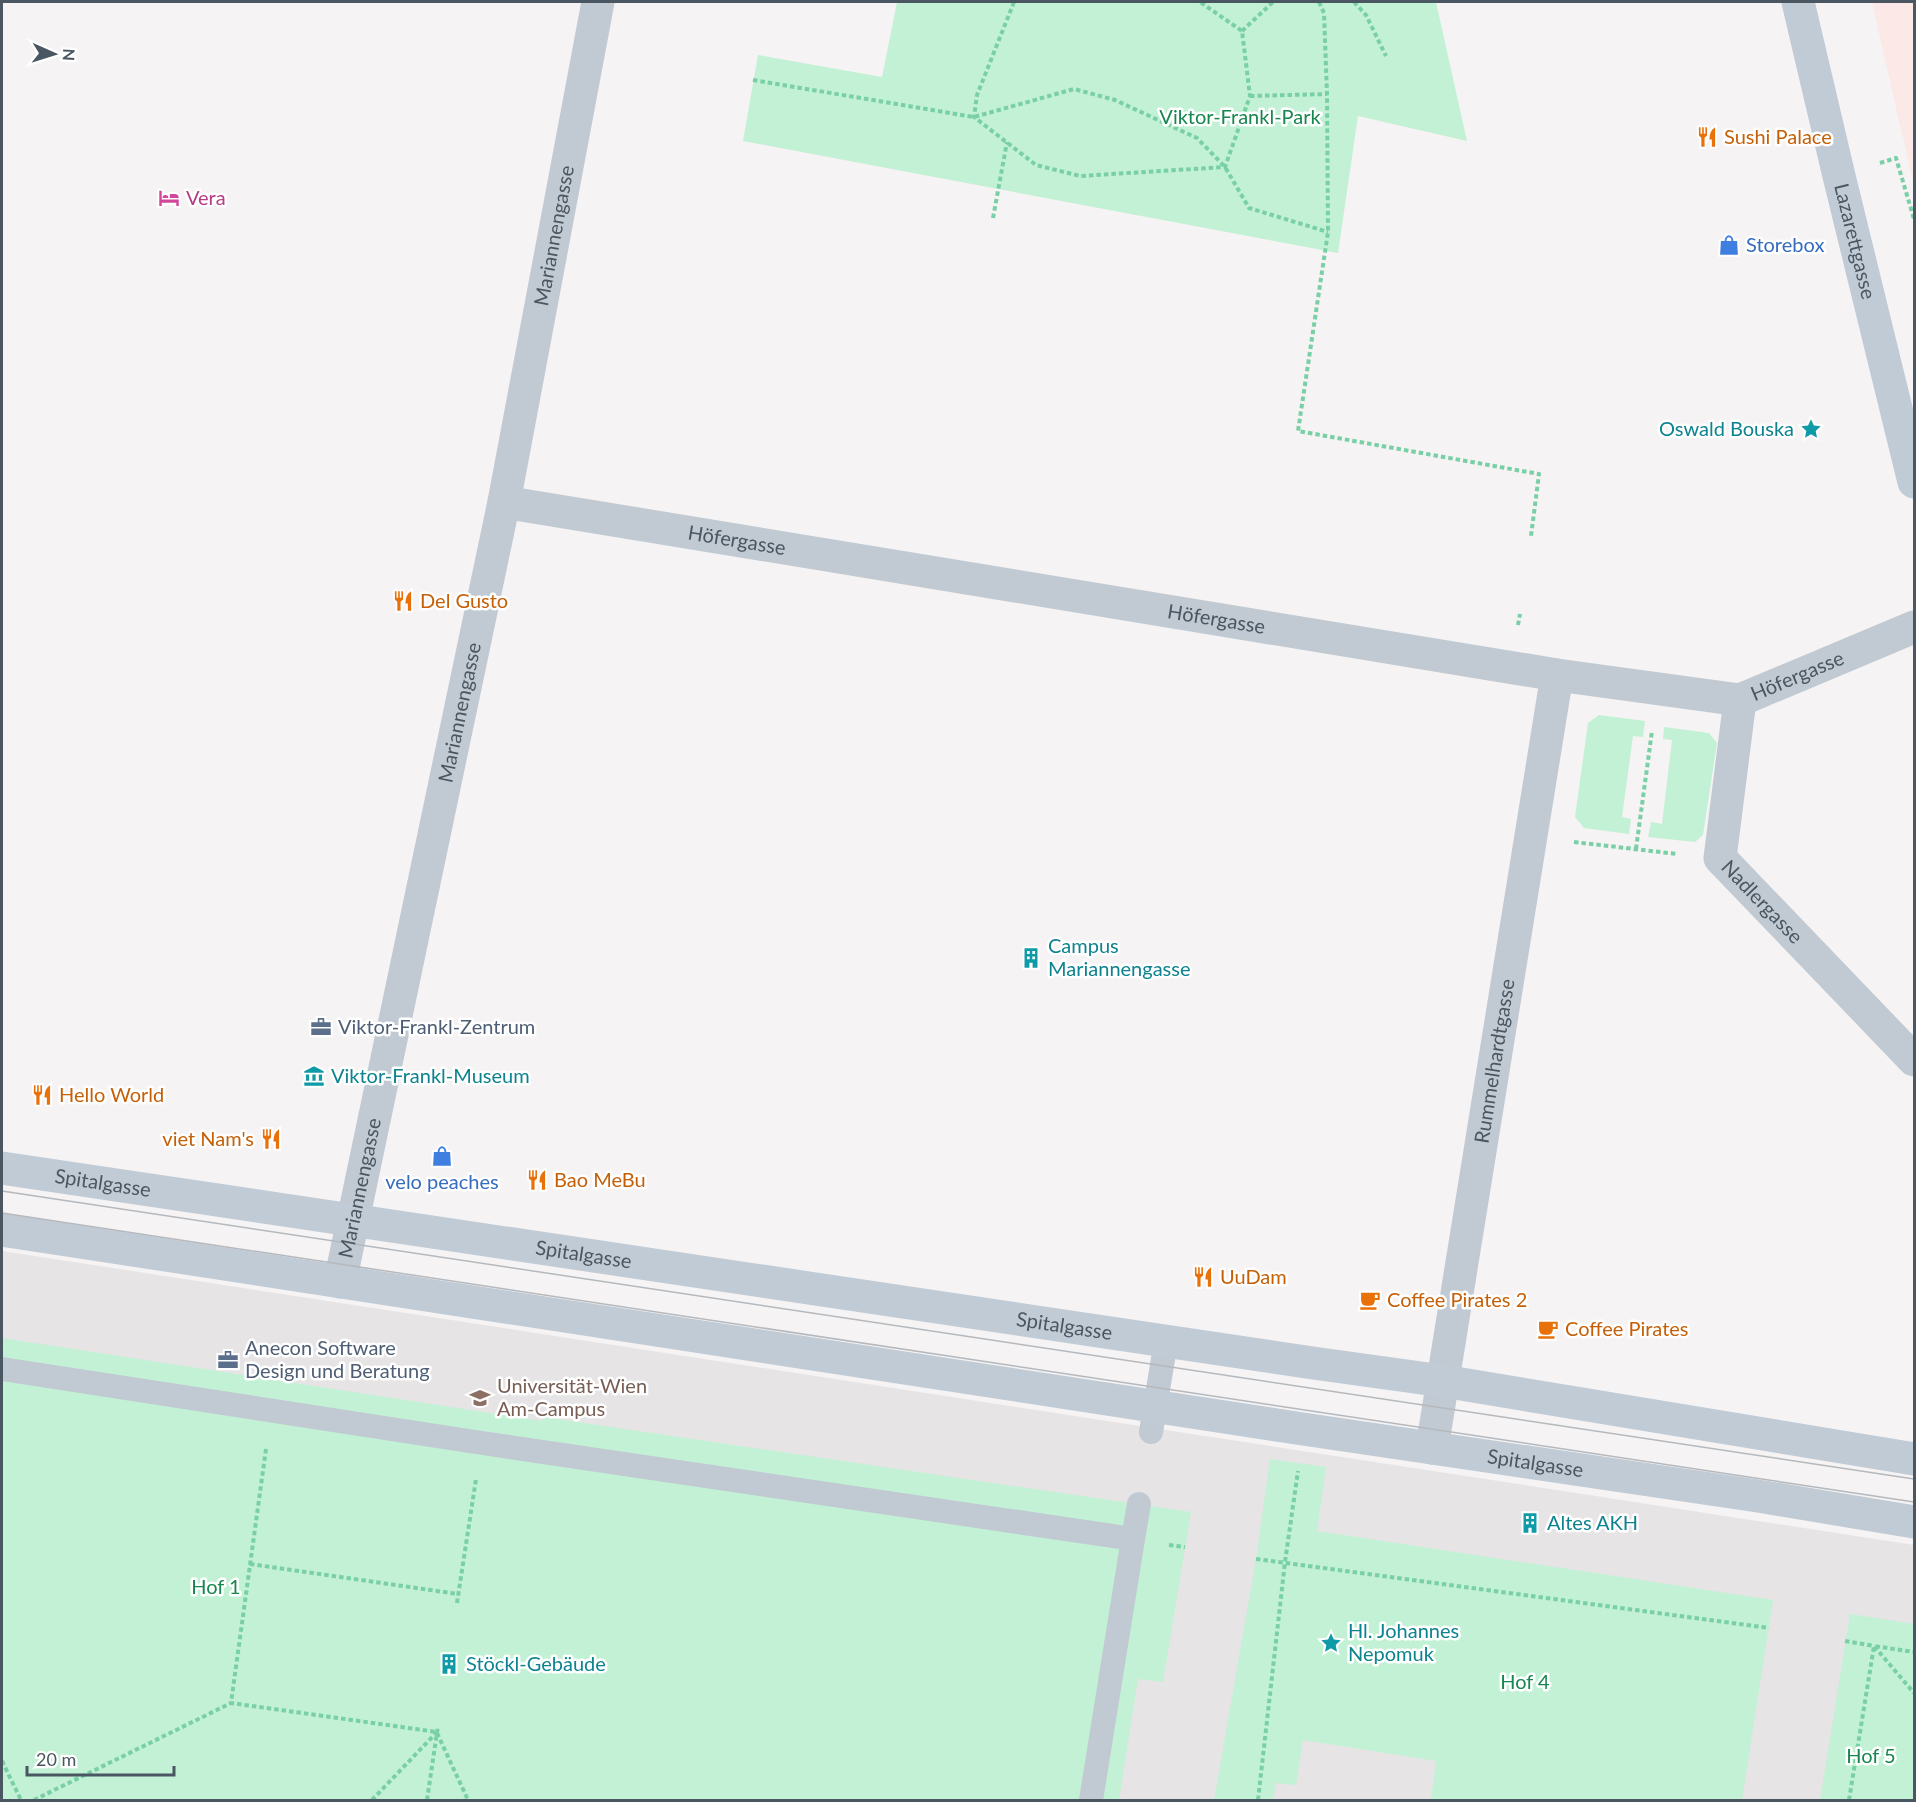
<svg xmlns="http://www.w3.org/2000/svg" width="1916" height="1802" viewBox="0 0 1916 1802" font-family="Lato,sans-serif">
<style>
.education{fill:#e6e4e5}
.medical{fill:#fce8e6}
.green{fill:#c3f1d5}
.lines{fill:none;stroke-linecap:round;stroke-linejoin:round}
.path{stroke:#7ad0a6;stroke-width:4;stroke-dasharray:4.5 3;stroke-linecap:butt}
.lane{stroke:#c1cad2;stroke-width:24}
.street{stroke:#c1cad2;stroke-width:33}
.secondary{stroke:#c1cbd6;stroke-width:33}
.tram{stroke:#b5b8bd;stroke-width:1.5}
.labels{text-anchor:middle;stroke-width:5;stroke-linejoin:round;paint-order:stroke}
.park-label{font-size:20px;fill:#17864f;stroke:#fff}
.food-label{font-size:20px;fill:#c56008;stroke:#fff;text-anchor:start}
.hotel-label{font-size:20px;fill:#b23c85;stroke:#fff;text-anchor:start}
.street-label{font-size:20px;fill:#4a5661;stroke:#fff}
.shop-label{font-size:20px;fill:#366cbe;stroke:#fff;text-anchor:start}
.culture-label{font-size:20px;fill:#0d838f;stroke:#fff;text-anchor:start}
.service-label{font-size:20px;fill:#4e5e75;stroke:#fff;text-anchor:start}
.education-label{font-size:20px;fill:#785e54;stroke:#fff;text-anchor:start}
</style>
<rect width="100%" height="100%" fill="#f5f3f3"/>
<!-- education -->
<polygon class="education" points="2,1251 1914,1545 1914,1800 2,1800"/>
<!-- medical -->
<polygon class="medical" points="1872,2 1914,2 1914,185 1911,173"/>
<!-- green -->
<g class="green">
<polygon points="897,2 1436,2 1467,141 1358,116 1338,253 743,141 758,55 882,77"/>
<polygon points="1599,715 1645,721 1643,737 1633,736 1622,817 1631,819 1629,834 1584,828 1575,817 1588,723"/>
<polygon points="1664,727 1709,733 1717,743 1703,835 1695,842 1648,837 1651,822 1662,824 1672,740 1663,739"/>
<polygon points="2,1338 542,1421 543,1417 1191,1512 1163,1682 1138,1679 1119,1800 2,1800"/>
<polygon points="1270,1459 1326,1467 1317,1531 1773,1600 1742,1800 1431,1800 1436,1761 1303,1740 1296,1785 1276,1783 1273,1800 1214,1800 1256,1559"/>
<polygon points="1850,1614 1914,1624 1914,1800 1820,1800"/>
</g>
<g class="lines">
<!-- path -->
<g class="path">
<polyline points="1014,2 977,95 974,117 1036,165 1080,176 1225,167 1250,96 1242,31 1200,2"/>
<polyline points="1319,2 1324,13 1327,94 1328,232 1298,431 1539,474 1531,536"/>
<polyline points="1354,2 1366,15 1386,56"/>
<polyline points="1242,31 1273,2"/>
<polyline points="753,80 974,117 1074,89 1115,100 1197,138 1225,167 1249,208 1328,232"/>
<polyline points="1250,96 1327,94"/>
<polyline points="1880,163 1896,158 1914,219"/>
<polyline points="993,218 1007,142"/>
<polyline points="1518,625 1520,614"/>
<polyline points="1574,842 1677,854"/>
<polyline points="1636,849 1652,731"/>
<polyline points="266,1449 231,1703 437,1732"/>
<polyline points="1169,1545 1185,1547"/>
<polyline points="1256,1559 1769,1628"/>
<polyline points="250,1564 458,1594"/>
<polyline points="457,1603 476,1479"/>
<polyline points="1845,1641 1874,1646 1914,1693"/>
<polyline points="437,1733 468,1800"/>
<polyline points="2,1761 21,1800"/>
<polyline points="34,1800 231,1703"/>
<polyline points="372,1800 436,1733"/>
<polyline points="427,1800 438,1726"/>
<polyline points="1258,1800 1285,1562 1298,1471"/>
<polyline points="1849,1800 1874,1646 1914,1652"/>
</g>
<!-- lane -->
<g class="lane">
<polyline points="2,1369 482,1443 1133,1539 1091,1800"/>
<polyline points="1151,1432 1166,1341"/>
<polyline points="1133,1539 1139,1504"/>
</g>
<!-- street -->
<g class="street">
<path id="s1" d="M504 502 1557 675 1740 700 1914 627"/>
<path id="s2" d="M1740 700 1720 858 1914 1060"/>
<path id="s3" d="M340 1282 504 502 598 2"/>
<path id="s4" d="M1432 1448 1557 675"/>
</g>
<!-- secondary -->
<g class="secondary">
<path id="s5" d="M1798 2 1839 176 1914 482"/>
<path id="s6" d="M2 1168 1313 1363 1443 1381 1914 1459"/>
<path id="s7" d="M2 1230 1303 1429 1758 1496 1914 1522"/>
</g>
<!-- tram -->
<g class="tram">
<polyline points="2,1191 1914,1479"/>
<polyline points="2,1213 1914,1502"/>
</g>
</g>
<!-- icons -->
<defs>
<g id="restaurant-bare" transform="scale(1.62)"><path d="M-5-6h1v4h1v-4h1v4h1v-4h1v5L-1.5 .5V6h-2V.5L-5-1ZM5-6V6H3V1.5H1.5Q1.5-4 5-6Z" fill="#e8710a" stroke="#fff" stroke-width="2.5" paint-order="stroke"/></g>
<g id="hotel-bare" transform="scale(1.62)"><path d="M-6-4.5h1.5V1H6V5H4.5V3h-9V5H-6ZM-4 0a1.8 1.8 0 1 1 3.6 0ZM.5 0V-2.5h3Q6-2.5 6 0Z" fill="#d1479c" stroke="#fff" stroke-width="2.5" paint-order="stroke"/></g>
<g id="shop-bare" transform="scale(1.62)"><path d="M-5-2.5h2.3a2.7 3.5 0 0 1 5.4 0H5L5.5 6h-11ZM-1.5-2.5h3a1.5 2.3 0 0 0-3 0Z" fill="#3f7fe0" stroke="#fff" stroke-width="2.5" paint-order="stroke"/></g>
<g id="sight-bare" transform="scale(1.62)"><path d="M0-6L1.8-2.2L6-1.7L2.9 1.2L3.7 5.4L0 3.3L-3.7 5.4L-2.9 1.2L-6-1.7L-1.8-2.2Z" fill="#0f9aa8" stroke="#fff" stroke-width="2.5" paint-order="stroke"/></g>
<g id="building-bare" transform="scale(1.62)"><path d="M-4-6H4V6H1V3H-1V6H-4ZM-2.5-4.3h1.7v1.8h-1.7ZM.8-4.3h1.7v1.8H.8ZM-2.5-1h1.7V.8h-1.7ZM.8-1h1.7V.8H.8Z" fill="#0f9aa8" stroke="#fff" stroke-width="2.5" paint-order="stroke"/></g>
<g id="office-bare" transform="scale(1.62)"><path d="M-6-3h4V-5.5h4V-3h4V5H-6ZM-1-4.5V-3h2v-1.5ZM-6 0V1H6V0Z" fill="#5c6f8a" stroke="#fff" stroke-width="2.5" paint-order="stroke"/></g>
<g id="museum-bare" transform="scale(1.62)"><path d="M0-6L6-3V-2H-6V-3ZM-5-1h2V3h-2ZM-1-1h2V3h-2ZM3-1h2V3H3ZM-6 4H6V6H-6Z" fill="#0f9aa8" stroke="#fff" stroke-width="2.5" paint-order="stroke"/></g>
<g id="cafe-bare" transform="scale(1.62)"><path d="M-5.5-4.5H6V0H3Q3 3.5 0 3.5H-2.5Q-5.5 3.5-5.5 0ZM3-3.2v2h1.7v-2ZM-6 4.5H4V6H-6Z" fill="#e8710a" stroke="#fff" stroke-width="2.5" paint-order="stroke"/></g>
<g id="university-bare" transform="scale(1.62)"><path d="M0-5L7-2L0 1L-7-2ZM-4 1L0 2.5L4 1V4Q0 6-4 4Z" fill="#8d6e63" stroke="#fff" stroke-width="2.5" paint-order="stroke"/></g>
</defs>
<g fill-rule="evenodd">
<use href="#restaurant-bare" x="1707" y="137"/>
<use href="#hotel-bare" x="169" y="198"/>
<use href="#shop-bare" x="1729" y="245"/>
<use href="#sight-bare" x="1811" y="429"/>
<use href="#restaurant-bare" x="403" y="601"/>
<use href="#building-bare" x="1031" y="958"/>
<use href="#office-bare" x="321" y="1027"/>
<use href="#museum-bare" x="314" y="1076"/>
<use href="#restaurant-bare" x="42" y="1095"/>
<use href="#restaurant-bare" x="271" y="1139"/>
<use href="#shop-bare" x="442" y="1156"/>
<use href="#restaurant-bare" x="537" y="1180"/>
<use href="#restaurant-bare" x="1203" y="1277"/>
<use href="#cafe-bare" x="1370" y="1300"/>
<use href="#cafe-bare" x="1548" y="1329"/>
<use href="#office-bare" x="228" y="1360"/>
<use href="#university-bare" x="480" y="1398"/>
<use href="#building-bare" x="1530" y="1523"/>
<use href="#sight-bare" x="1331" y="1643"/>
<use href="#building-bare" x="449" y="1664"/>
</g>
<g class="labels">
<!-- park labels -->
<g class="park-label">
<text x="1240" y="124">Viktor-Frankl-Park</text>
<text x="216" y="1594">Hof 1</text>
<text x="1525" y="1689">Hof 4</text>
<text x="1871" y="1763">Hof 5</text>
</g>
<!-- food labels -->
<g class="food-label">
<text x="1724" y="144">Sushi Palace</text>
<text x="420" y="608">Del Gusto</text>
<text x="59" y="1102">Hello World</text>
<text x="254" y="1146" text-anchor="end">viet Nam's</text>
<text x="554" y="1187">Bao MeBu</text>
<text x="1220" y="1284">UuDam</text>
<text x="1387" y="1307">Coffee Pirates 2</text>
<text x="1565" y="1336">Coffee Pirates</text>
</g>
<!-- hotel labels -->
<g class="hotel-label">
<text x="186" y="205">Vera</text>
</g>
<!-- street labels -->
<g class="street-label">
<text dy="7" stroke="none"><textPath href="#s3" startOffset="1068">Mariannengasse</textPath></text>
<text dy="7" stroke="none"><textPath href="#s5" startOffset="246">Lazarettgasse</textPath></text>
<text dy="7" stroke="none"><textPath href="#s1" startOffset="236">Höfergasse</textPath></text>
<text dy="7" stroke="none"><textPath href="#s1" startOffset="722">Höfergasse</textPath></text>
<text dy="7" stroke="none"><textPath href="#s1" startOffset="1314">Höfergasse</textPath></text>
<text dy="7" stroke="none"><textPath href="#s3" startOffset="582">Mariannengasse</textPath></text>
<text dy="7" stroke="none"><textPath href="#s2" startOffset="220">Nadlergasse</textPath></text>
<text dy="7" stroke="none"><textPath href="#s4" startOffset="392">Rummelhardtgasse</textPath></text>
<text dy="7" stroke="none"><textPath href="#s6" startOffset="102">Spitalgasse</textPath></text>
<text dy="7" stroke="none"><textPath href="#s3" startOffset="96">Mariannengasse</textPath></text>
<text dy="7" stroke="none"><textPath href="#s6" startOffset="588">Spitalgasse</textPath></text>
<text dy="7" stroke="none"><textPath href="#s6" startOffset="1074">Spitalgasse</textPath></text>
<text dy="7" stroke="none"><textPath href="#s7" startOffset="1551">Spitalgasse</textPath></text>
</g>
<!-- shop labels -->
<g class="shop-label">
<text x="1746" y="252">Storebox</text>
<text x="442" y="1189" text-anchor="middle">velo peaches</text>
</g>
<!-- culture labels -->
<g class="culture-label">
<text x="1794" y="436" text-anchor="end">Oswald Bouska</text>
<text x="1048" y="953">Campus<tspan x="1048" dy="23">Mariannengasse</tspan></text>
<text x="331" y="1083">Viktor-Frankl-Museum</text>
<text x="1547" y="1530">Altes AKH</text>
<text x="1348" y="1638">Hl. Johannes<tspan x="1348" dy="23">Nepomuk</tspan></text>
<text x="466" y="1671">Stöckl-Gebäude</text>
</g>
<!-- service labels -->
<g class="service-label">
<text x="338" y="1034">Viktor-Frankl-Zentrum</text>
<text x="245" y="1355">Anecon Software<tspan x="245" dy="23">Design und Beratung</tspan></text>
</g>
<!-- education labels -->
<g class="education-label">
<text x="497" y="1393">Universität-Wien<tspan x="497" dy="23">Am-Campus</tspan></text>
</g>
</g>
<!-- border -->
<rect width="1916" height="1802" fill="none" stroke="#4a5661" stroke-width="6"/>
<!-- north arrow -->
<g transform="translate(54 54) rotate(93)" stroke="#ffffff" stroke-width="4.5" paint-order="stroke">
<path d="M0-4.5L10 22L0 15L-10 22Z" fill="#4a5661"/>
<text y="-9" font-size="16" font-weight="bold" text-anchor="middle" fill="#4a5661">N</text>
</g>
<!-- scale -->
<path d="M27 1766v9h147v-9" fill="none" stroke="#4a5661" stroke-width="3"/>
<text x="36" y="1766" font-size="18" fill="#4a5661" stroke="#ffffff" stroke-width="4.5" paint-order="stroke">20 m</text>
</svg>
